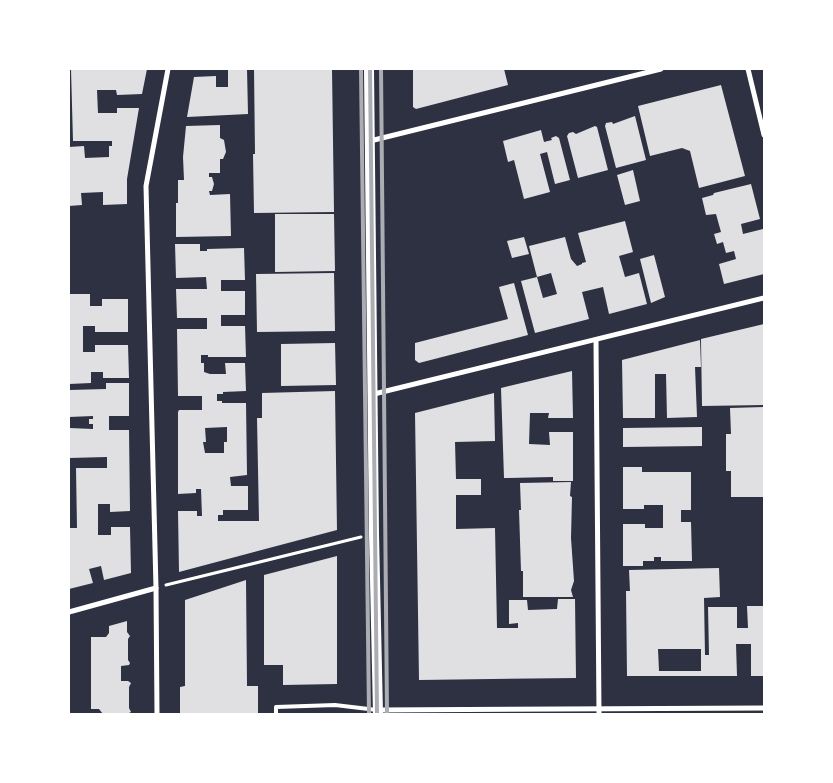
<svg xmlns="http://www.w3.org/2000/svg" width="833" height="783" viewBox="0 0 833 783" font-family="'Sofia Sans Condensed',sans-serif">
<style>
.building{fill:#e0e0e3;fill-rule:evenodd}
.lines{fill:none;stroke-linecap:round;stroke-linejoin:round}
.path{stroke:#fff;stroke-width:3}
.service{stroke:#fff;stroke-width:4}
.minor{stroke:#fff;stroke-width:5}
.secondary{stroke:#fff;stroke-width:10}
.rail{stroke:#abadb3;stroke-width:4}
</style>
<rect width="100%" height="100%" fill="#2d3142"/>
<!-- building -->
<g class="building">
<polygon points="71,69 147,69 142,94 117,95 116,90 97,90 98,113 117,113 117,108 139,108 127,179 127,204 103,205 103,192 81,193 82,205 69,206 69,147 84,146 85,158 109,157 109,146 112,146 112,141 73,141"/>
<polygon points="228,69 247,69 248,114 187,117 194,77 216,76 216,87 228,87"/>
<polygon points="254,69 332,69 334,212 254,213 253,154 255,154"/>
<polygon points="413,69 504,69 508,85 416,109 413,107"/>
<polygon points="721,85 745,176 699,188 690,151 682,148 650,156 638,106"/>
<polygon points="635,116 646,160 616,168 605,126 606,123 612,122 613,124"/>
<polygon points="220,125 220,138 224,140 226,152 223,159 220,159 220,173 209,173 209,177 212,177 214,184 212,191 209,191 210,195 230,194 231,236 176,237 176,203 178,203 178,180 184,180 183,157 186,126"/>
<polygon points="595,126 597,127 608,170 578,178 567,136 569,133 573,132 576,134"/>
<polygon points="541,130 544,142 552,140 551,138 556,136 559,138 570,180 555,184 547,152 540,154 550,192 524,199 514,160 508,162 503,141"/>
<polygon points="633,170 640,201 625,205 617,175"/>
<polygon points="751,184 760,219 741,224 743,234 763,229 764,236 764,274 724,284 719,264 736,259 734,251 726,253 723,242 717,244 714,234 721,232 716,214 706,215 702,198 713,195 714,193"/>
<polygon points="275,214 334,214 335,271 275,272"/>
<path d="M625 221 633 252 619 256 625 277 639 273 647 304 609 314 603 287 582 292 589 319 535 333 521 281 537 277 529 246 565 237 571 259 577 266 582 264V263L586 262 578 233ZM551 273 557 294 543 298 537 277Z"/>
<polygon points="524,237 529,254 512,258 507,241"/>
<path d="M175 244H200V251H207V249L244 248 245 280H221V291H245V315H221V326H245L246 357H208V355H201V363H204V372L210 374H226L225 363H245L246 391 223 392V394H217V401H222V403H246L247 475 230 477 231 486H248V510H223V515H218V521H259L257 418H262V393L335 391 337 530 179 572 178 511H197V516H202L201 489H196V493L178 494V412L179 410H202V396H178L177 329H207V318H177L176 289H207L206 277 176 278ZM227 427V442H224V453H205L203 442H206L205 428Z"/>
<polygon points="654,255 665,297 651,303 640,259"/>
<polygon points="334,273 335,331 257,332 256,274"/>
<polygon points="514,283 528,335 419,363 415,360 415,343 508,319 499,287"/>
<polygon points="69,294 90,294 90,306 102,306 102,299 128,299 128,332 95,332 95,326 83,326 83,352 95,352 95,345 128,345 129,378 103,378 103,372 91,372 91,383 69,384"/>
<polygon points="764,324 764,405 702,406 701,339"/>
<polygon points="700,340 701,367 695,367 697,417 667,418 666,374 655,374 655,418 623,418 622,360"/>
<polygon points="335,343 336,385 281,386 281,344"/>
<polygon points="572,371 573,418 548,418 549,413 530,413 529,444 550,445 549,432 573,432 573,481 553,481 553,477 504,478 501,388"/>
<polygon points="106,383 129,383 129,416 109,416 109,430 129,430 130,511 110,512 110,504 98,504 98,535 111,535 111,527 130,527 131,573 104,580 101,566 89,569 93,583 69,589 69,528 77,528 76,468 107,468 107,457 69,458 69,428 93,429 93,424 89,424 89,419 93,419 93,416 69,417 69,390 106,389"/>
<polygon points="494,393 495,441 455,442 456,479 481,479 481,495 456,495 456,529 495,528 497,628 518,628 518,623 509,624 509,600 527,600 528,610 557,609 558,599 575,599 576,678 419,680 415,413"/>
<polygon points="764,407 764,497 731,497 731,471 726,471 726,434 731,434 730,408"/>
<polygon points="702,427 702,446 623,447 623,428"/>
<polygon points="623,467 642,467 642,472 691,472 691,510 681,510 681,522 691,522 692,561 661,561 661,557 654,557 654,561 643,561 643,566 623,566 623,524 645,524 645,528 663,528 663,505 644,505 644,509 623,509"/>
<polygon points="571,482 570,496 572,497 571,538 574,581 571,590 573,597 523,597 523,571 521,571 519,510 521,510 520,483"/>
<polygon points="337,556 337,684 283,685 283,665 264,665 264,575"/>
<path d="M719 568 720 597 704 598 705 655H709L708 607H737V628H748L747 606H764V676H751V644H736L737 676H627L626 591H630L629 570ZM658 649H701V671H659Z"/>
<polygon points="246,580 247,686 258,686 258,714 180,714 180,687 185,686 185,600"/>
<polygon points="127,621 127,632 130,636 128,639 128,660 130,663 129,665 121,666 121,681 128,681 131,683 129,687 129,708 131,712 129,713 103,714 99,709 91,709 91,637 106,637 109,633 109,626"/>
</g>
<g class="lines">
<!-- path -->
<polyline class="path" points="166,585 361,537"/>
<!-- service -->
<polyline class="service" points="276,714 276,707 335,705 377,710"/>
<!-- minor -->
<g class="minor">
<polyline points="748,69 764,135"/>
<polyline points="370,141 661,69"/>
<polyline points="596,341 599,714"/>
<polyline points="374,394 764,298"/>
<polyline points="69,612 156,588"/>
<polyline points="378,710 764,708"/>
<polyline points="157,714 156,588 146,186 168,69"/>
</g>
<!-- secondary -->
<polyline class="secondary" points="369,69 374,534 378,714"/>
<!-- rail -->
<g class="rail">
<polyline points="361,69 369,714"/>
<polyline points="370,69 377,714"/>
<polyline points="381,69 387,714"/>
</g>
</g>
<!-- border -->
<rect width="833" height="783" fill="none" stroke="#ffffff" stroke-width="140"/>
</svg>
